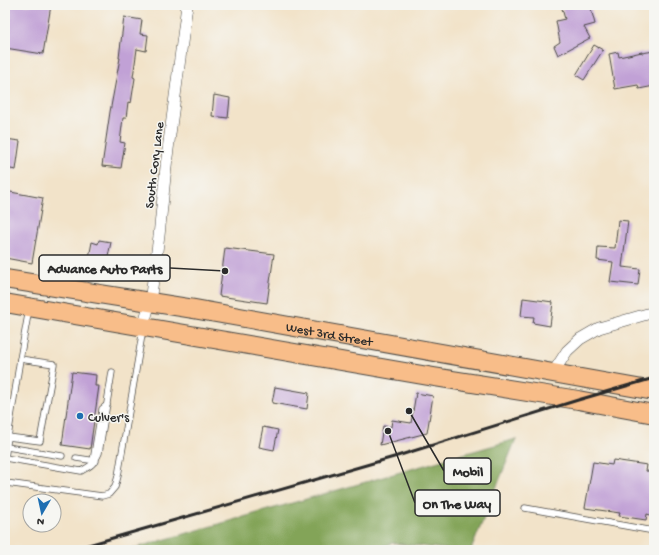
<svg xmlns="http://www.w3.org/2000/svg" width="659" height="555" viewBox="0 0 659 555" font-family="'Gochi Hand',sans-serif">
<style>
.forest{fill:#83a459;stroke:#576842}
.building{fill:#c1a1d6}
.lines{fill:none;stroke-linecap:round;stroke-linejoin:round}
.lane-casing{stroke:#494743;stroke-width:7}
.street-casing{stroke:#494743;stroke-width:12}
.primary-casing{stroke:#494743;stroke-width:20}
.lane{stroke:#fff;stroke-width:5.5}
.street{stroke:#fff;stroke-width:11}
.primary{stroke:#f8bd89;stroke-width:18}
.rail{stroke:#2b2b2b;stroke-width:3}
.poi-dot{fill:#1f6fb2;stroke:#f6f6f2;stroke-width:1.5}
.labels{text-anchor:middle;stroke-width:3;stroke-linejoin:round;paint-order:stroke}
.street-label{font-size:13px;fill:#2b2b2b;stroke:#f6f6f2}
.poi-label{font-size:13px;fill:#2b2b2b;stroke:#f6f6f2;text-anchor:start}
.leader{fill:none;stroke:#2b2b2b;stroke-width:1.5}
.callout-dot{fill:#2b2b2b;stroke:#f6f6f2;stroke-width:1.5}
.callout{fill:#f6f6f2;stroke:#2b2b2b;stroke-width:1.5}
.callout-label{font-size:14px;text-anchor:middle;font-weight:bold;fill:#2b2b2b}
</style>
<rect width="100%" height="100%" fill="#f6f6f2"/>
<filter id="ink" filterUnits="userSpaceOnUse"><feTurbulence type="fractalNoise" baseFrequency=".025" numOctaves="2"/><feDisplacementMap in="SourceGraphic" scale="8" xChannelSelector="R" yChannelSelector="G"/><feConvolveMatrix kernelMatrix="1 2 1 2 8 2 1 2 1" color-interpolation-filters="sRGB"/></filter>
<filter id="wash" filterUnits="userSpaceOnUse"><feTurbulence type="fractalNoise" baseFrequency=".012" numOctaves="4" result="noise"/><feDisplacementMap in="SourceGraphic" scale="16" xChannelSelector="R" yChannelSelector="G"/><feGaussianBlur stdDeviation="0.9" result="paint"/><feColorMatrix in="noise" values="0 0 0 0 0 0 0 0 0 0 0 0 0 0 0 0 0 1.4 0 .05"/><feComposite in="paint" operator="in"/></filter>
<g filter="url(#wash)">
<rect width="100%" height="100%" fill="#f2e3c9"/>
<!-- forest -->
<polygon class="forest" points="516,439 471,550 454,550 392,543 376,550 128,550"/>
<g id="blocks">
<!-- building -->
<g class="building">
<polygon points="5,5 51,5 43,54 5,48"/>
<polygon points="561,5 590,5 595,24 584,27 590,38 558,55 554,46 560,42 556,21 565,19"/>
<polygon points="124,17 142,20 140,34 148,35 146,51 137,49 133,77 135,78 131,103 128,102 126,118 123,118 120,142 125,143 121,168 102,166 110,112 120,58 119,58"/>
<polygon points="594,45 603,50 584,80 576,75"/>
<polygon points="654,51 654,86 639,89 638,85 615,89 609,54 618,52 619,57 642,52 642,53"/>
<polygon points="214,95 230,98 228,118 212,116"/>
<polygon points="5,139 20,141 16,170 5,168"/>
<polygon points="5,191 43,198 32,263 5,258"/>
<polygon points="618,220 628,221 622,267 640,269 638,285 610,282 613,262 597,260 598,247 615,248"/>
<polygon points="99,240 111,242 105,272 87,268 92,242 98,244"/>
<polygon points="225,248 274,254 267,303 219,296"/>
<polygon points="523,298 553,302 550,326 533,323 534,317 521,316"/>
<polygon points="72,372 96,375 95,386 99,386 90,449 62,445"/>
<polygon points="275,387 309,393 307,409 272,403"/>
<polygon points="416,393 433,396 427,433 380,445 383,426 391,427 392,420 411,423"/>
<polygon points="263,427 278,430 274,450 259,447"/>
<polygon points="613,460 647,465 646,471 654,472 654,516 647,514 646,520 619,516 620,513 585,508 593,462 612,465"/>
</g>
</g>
</g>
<g filter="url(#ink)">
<use href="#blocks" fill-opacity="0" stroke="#494743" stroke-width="1"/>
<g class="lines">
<!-- lane casing -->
<g class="lane-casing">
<g id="lane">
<polyline points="101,418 102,409 107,405"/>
<polyline points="8,437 20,359"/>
<polyline points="7,447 62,456"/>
<polyline points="5,458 8,437 40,441 54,364 20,359 29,309"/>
<path d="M5 458 81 471C91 466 94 464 99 453L112 372"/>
<polyline points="76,458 96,461"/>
<polyline points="93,461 99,424"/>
<polyline points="5,480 6,483 102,496 109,494 115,487 118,476 143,329"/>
<polyline points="525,508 654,531"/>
</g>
</g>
<!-- street casing -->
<g class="street-casing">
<g id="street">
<polyline points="143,327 150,302 159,236 167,157 187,5"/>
<polyline points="553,373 567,351 580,339 599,328 654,312"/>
</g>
</g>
<!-- primary casing -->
<g class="primary-casing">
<g id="primary">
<path id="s1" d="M5 279 194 309 654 391"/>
<polyline points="5,303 434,377 578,400 654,414"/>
</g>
</g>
<!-- lane -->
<use href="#lane" class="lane"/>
<!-- street -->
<use href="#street" class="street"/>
<!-- primary -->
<use href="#primary" class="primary"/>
<!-- rail -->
<polyline class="rail" points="71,550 394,457 578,400 654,378"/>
</g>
</g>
<!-- markers -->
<circle class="poi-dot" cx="80" cy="416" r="4"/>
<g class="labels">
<!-- street labels -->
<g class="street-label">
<text transform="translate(153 165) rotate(-83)" y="5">South Cory Lane</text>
<text dy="5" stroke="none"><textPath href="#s1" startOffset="329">West 3rd Street</textPath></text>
</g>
<!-- poi labels -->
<g class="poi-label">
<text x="88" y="421">Culver's</text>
</g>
</g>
<!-- callouts -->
<path class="leader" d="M225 271L170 268M409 411L444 471M388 431L415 503"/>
<g class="callout-dot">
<circle cx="225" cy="271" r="4"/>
<circle cx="409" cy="411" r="4"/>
<circle cx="388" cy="431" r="4"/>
</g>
<g class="callout">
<rect x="39" y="255" width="131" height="26" rx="4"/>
<rect x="444" y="458" width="47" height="26" rx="4"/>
<rect x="415" y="490" width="85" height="26" rx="4"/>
</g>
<g class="callout-label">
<text x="105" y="273">Advance Auto Parts</text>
<text x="468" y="476">Mobil</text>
<text x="457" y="508">On The Way</text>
</g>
<!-- margin -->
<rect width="659" height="555" fill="none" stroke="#f6f6f2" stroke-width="20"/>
<!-- north arrow -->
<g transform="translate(42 513) rotate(189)"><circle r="19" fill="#f6f6f2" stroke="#a5a5a2"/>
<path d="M0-3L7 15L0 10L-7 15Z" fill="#1f6fb2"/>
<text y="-6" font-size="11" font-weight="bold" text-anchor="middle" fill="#2b2b2b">N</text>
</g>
</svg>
